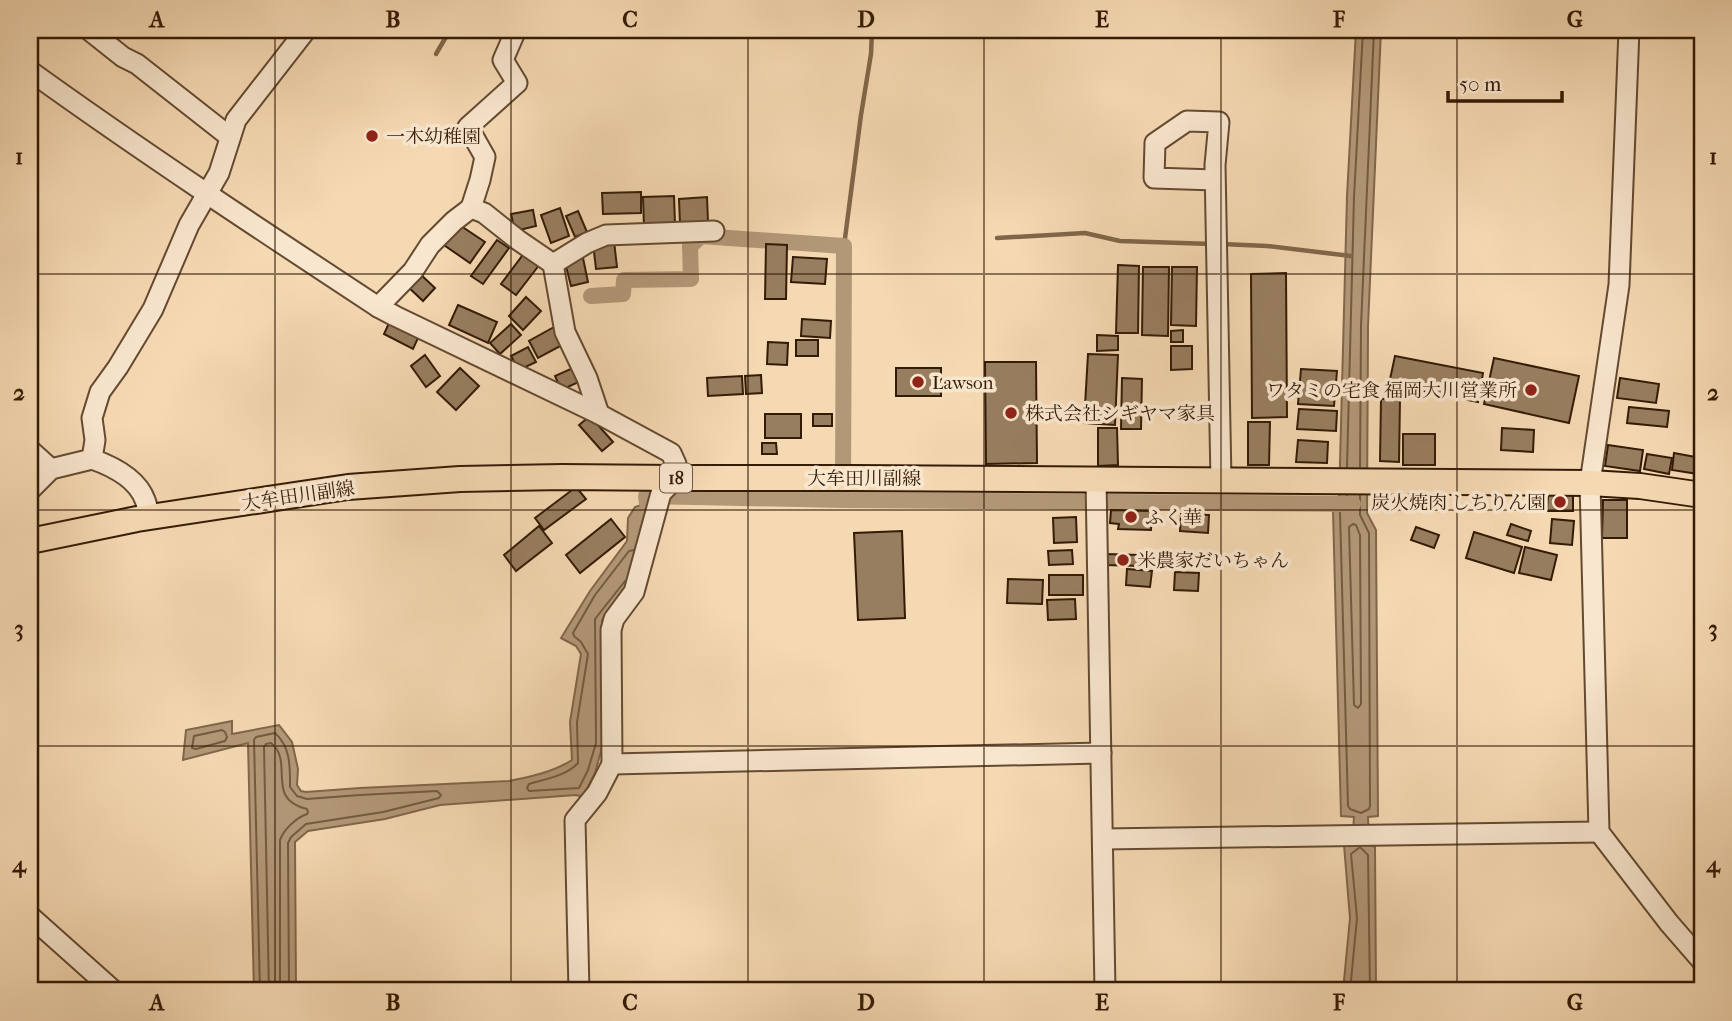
<svg xmlns="http://www.w3.org/2000/svg" width="1732" height="1021" viewBox="0 0 1732 1021" font-family="'IM FELL French Canon','Noto Serif JP',serif">
<style>
.water{fill:#b39878;stroke:#80664a;stroke-width:2}
.lines{fill:none;stroke-linecap:round;stroke-linejoin:round}
.shore{stroke:#745a3f;stroke-width:2}
.stream{stroke:#80664a;stroke-width:4.5}
.canal{stroke:#b39878;stroke-width:16}
.building{fill:#987e60;stroke:#341b06;stroke-width:2}
.minor-casing{stroke:#644a31;stroke-width:23}
.major-casing{stroke:#341b06;stroke-width:28}
.minor{stroke:#f8e6ce;stroke-width:19}
.major{stroke:#f5d9b3;stroke-width:24}
.grid{fill:none;stroke:#341b06;stroke-width:2;stroke-opacity:0.55}
.poi-dot{fill:#8f2418;stroke:#f8e6ce;stroke-width:2.5}
.labels{text-anchor:middle;stroke-width:7;stroke-linejoin:round;paint-order:stroke}
.shield{fill:#f8e6ce;stroke:#6f5842;stroke-width:2}
.shield-label{font-size:18px;font-weight:bold;fill:#341b06}
.poi-label{font-size:19px;fill:#341b06;stroke:#f8e6ce;text-anchor:start}
.street-label{font-size:19px;fill:#341b06;stroke:#f8e6ce}
.neatline{fill:none;stroke:#341b06;stroke-width:2.5}
.grid-label{font-size:23px;text-anchor:middle;font-weight:bold;fill:#341b06}
</style>
<rect width="100%" height="100%" fill="#f5d9b3"/>
<filter id="stains"><feTurbulence type="fractalNoise" baseFrequency=".00286" numOctaves="4"/><feColorMatrix values="0 0 0 0 .2 0 0 0 0 .09 0 0 0 0 .02 0 0 0 .5 -.17"/></filter>
<radialGradient id="worn" r=".72"><stop offset=".6" stop-color="#630" stop-opacity="0"/><stop offset="1" stop-color="#630" stop-opacity=".3"/></radialGradient>
<!-- water -->
<g class="water">
<polygon points="1356,30 1381,30 1368,326 1367,513 1376,530 1378,816 1368,817 1369,845 1375,847 1376,991 1343,991 1350,918 1344,845 1352,845 1354,817 1341,816 1333,511 1334,503 1339,501 1347,196"/>
<path d="M647 503 654 504 632 584 602 620 603 744 595 773 583 797 576 795 440 805 385 819 308 831 295 842 296 991H254L248 743 183 760 186 730 232 721V734L279 725 292 742 298 769 297 785 301 791 306 792 360 788 509 781C530 777 553 772 572 760L570 722 581 654 576 646 561 638 590 591 627 541 628 518 635 507Z"/>
</g>
<g class="lines">
<!-- shore -->
<g class="shore">
<polyline points="1347,467 1354,197 1363,30"/>
<polyline points="1360,467 1361,326 1374,30"/>
<polyline points="1347,495 1346,504 1340,512 1348,806 1350,809 1361,813 1369,809 1370,806 1369,533 1360,515 1360,495"/>
<polygon points="1353,524 1356,525 1360,535 1361,704 1358,708 1354,705 1349,527"/>
<path d="M625 581 595 619 596 743 588 770 579 788 529 791 527 788 529 784C546 779 566 776 578 763L577 722 588 654 581 642 574 636 573 633 595 595 629 551 634 550"/>
<polygon points="222,730 225,732 227,737 225,741 196,749 192,748 194,736"/>
<path d="M260 991 254 740 256 737 275 733C291 747 290 768 290 787L297 796 307 799 360 795 437 791 441 795 439 798 383 812 306 824 291 837 288 843 289 991"/>
<path d="M269 991 264 747 266 744 271 743C295 762 264 799 307 809L308 812 307 814C296 818 284 829 280 840V991"/>
<polyline points="1350,991 1357,918 1351,854 1360,847 1368,855 1370,991"/>
</g>
<!-- stream -->
<g class="stream">
<polyline points="436,54 450,30"/>
<polyline points="997,238 1085,233 1120,241 1212,244"/>
<polyline points="1221,244 1267,246 1351,256"/>
<polyline points="844,246 861,115 871,54 872,30"/>
</g>
<!-- canal -->
<g class="canal">
<polyline points="591,296 623,294 624,280 691,279 690,246 701,236 844,246 843,487"/>
<polyline points="647,503 646,496 843,500 1353,504"/>
</g>
</g>
<!-- building -->
<g class="building">
<polygon points="641,192 641,213 603,214 602,193"/>
<polygon points="674,196 675,224 644,226 643,197"/>
<polygon points="707,197 708,222 680,224 679,199"/>
<polygon points="560,208 569,236 551,243 541,215"/>
<polygon points="533,210 536,226 515,231 511,214"/>
<polygon points="578,211 587,232 575,237 566,216"/>
<polygon points="452,220 485,242 470,263 438,241"/>
<polygon points="497,240 509,248 483,284 471,276"/>
<polygon points="614,241 617,267 596,269 593,243"/>
<polygon points="766,244 787,245 786,299 765,299"/>
<polygon points="525,252 540,264 516,295 501,284"/>
<polygon points="793,257 827,259 825,284 791,282"/>
<polygon points="583,258 588,282 571,286 565,262"/>
<polygon points="1118,265 1139,266 1138,333 1116,333"/>
<polygon points="1143,267 1169,267 1168,336 1142,335"/>
<polygon points="1172,267 1197,267 1196,326 1171,325"/>
<polygon points="418,272 435,288 423,301 406,285"/>
<polygon points="1286,273 1287,417 1252,418 1251,274"/>
<polygon points="526,297 541,311 523,330 509,316"/>
<polygon points="458,305 497,322 488,343 449,325"/>
<polygon points="802,319 831,321 830,338 801,336"/>
<polygon points="389,323 418,338 413,349 384,334"/>
<polygon points="511,324 521,335 500,354 490,343"/>
<polygon points="554,327 564,344 538,358 529,341"/>
<polygon points="1183,330 1183,342 1171,342 1171,331"/>
<polygon points="1097,335 1118,336 1118,350 1097,351"/>
<rect x="796" y="340" width="22" height="16"/>
<polygon points="768,342 788,343 787,365 767,364"/>
<polygon points="1171,346 1192,346 1192,369 1171,370"/>
<polygon points="528,347 536,362 519,370 511,356"/>
<polygon points="1088,354 1118,355 1115,425 1084,423"/>
<polygon points="425,355 440,376 426,387 411,366"/>
<polygon points="1395,356 1483,373 1478,402 1389,384"/>
<polygon points="1494,358 1579,376 1569,423 1484,404"/>
<polygon points="985,362 1036,362 1037,463 986,464"/>
<polygon points="575,367 581,381 561,390 555,376"/>
<polygon points="460,368 479,386 456,410 437,392"/>
<rect x="896" y="368" width="45" height="28"/>
<polygon points="1301,369 1337,371 1334,406 1298,404"/>
<polygon points="761,375 762,393 746,394 745,376"/>
<polygon points="1702,375 1702,414 1699,414"/>
<polygon points="742,376 743,394 708,396 707,378"/>
<polygon points="1122,378 1142,379 1141,429 1121,429"/>
<polygon points="1620,378 1659,384 1656,403 1617,398"/>
<polygon points="1381,399 1400,399 1399,462 1380,461"/>
<polygon points="1629,407 1669,411 1667,427 1627,423"/>
<polygon points="1299,409 1337,411 1336,431 1297,429"/>
<rect x="765" y="414" width="36" height="24"/>
<rect x="813" y="414" width="19" height="12"/>
<polygon points="590,416 613,442 602,451 579,425"/>
<polygon points="1248,422 1270,422 1269,465 1248,465"/>
<polygon points="1098,428 1117,428 1118,465 1098,466"/>
<polygon points="1502,428 1534,430 1533,452 1501,450"/>
<rect x="1403" y="434" width="32" height="31"/>
<polygon points="1298,440 1328,442 1327,463 1296,462"/>
<polygon points="762,443 776,443 777,454 762,454"/>
<polygon points="1608,445 1643,450 1640,471 1605,466"/>
<polygon points="1674,453 1701,458 1698,474 1672,470"/>
<polygon points="1647,454 1672,458 1669,474 1644,469"/>
<polygon points="576,487 586,499 544,530 535,518"/>
<polygon points="1548,493 1573,493 1573,511 1547,511"/>
<polygon points="1603,500 1627,500 1627,538 1602,538"/>
<polygon points="1111,510 1152,511 1151,530 1118,529 1119,524 1110,523"/>
<polygon points="1181,514 1209,515 1208,533 1180,531"/>
<polygon points="1076,517 1077,542 1054,543 1053,518"/>
<polygon points="611,519 625,537 580,573 566,555"/>
<polygon points="1552,519 1574,521 1572,545 1550,543"/>
<polygon points="1511,524 1531,531 1528,541 1507,535"/>
<polygon points="539,526 552,543 516,571 504,555"/>
<polygon points="1416,527 1439,535 1434,548 1411,540"/>
<polygon points="902,531 905,618 858,620 854,533"/>
<polygon points="1474,532 1522,547 1514,573 1466,558"/>
<polygon points="1525,547 1557,555 1551,580 1519,573"/>
<polygon points="1072,550 1073,564 1049,565 1048,551"/>
<polygon points="1106,554 1140,555 1140,566 1106,565"/>
<polygon points="1127,569 1152,571 1150,587 1126,585"/>
<polygon points="1175,572 1199,573 1198,591 1174,590"/>
<rect x="1049" y="575" width="34" height="20"/>
<polygon points="1008,579 1043,580 1042,604 1007,603"/>
<polygon points="1075,599 1076,619 1048,620 1047,600"/>
</g>
<g class="lines">
<!-- minor casing -->
<g class="minor-casing">
<g id="minor">
<polyline points="89,30 123,57 137,64 230,137"/>
<polyline points="1629,30 1619,285 1590,483 1599,832 1669,923 1702,961"/>
<path d="M30 71C144 153 261 230 378 307L395 316 599 414 671 453 676 464V478L661 493 634 592 614 619 611 630 612 764 597 793 575 820 579 991"/>
<polyline points="1215,180 1154,178 1155,143 1187,121 1219,122 1215,165 1221,481"/>
<polyline points="471,208 480,180 485,157 468,127 517,83 503,60 516,30"/>
<polyline points="553,264 587,243 606,235 714,231"/>
<polyline points="378,307 413,271 430,245 454,221 471,208 484,213 518,240 553,264 565,332 587,378 599,414"/>
<polyline points="30,450 51,469"/>
<path d="M92 459C112 466 137 478 145 500 147 505 148 511 150 516"/>
<polyline points="1096,480 1105,991"/>
<polyline points="30,490 51,469 92,459 95,440 92,418 100,392 118,367 153,309 189,225 219,173 236,120 306,30"/>
<polyline points="612,764 1101,753"/>
<polyline points="1103,839 1599,832"/>
<polyline points="30,916 114,991"/>
</g>
</g>
<!-- major casing -->
<g class="major-casing">
<polyline id="major" points="30,541 137,519 348,487 460,479 562,477 676,478 852,478 1590,483 1640,486 1702,495"/>
</g>
<!-- minor -->
<use href="#minor" class="minor"/>
<!-- major -->
<use href="#major" class="major"/>
</g>
<!-- grid -->
<path class="grid" d="M275 30V991M511 30V991M748 30V991M984 30V991M1221 30V991M1457 30V991M30 274H1702M30 510H1702M30 746H1702"/>
<!-- markers -->
<g class="poi-dot">
<circle cx="372" cy="136" r="7"/>
<circle cx="918" cy="382" r="7"/>
<circle cx="1531" cy="390" r="7"/>
<circle cx="1011" cy="413" r="7"/>
<circle cx="1560" cy="502" r="7"/>
<circle cx="1131" cy="517" r="7"/>
<circle cx="1123" cy="560" r="7"/>
</g>
<g class="labels">
<!-- shield labels -->
<rect class="shield" x="660" y="463.5" width="32" height="29" rx="5"/>
<g class="shield-label">
<text x="676" y="484">18</text>
</g>
<!-- poi labels -->
<g class="poi-label">
<text x="386" y="143">一木幼稚園</text>
<text x="932" y="389">Lawson</text>
<text x="1517" y="397" text-anchor="end">ワタミの宅食 福岡大川営業所</text>
<text x="1025" y="420">株式会社シギヤマ家具</text>
<text x="1546" y="509" text-anchor="end">炭火焼肉 しちりん園</text>
<text x="1145" y="524">ふく華</text>
<text x="1137" y="567">米農家だいちゃん</text>
</g>
<!-- street labels -->
<g class="street-label">
<text x="864" y="485">大牟田川副線</text>
<text transform="translate(298 495) rotate(-8)" y="7">大牟田川副線</text>
</g>
</g>
<!-- margin -->
<rect width="1732" height="1021" fill="none" stroke="#f5d9b3" stroke-width="77"/>
<!-- scale -->
<path d="M1448 91v10h114v-10" fill="none" stroke="#341b06" stroke-width="3.5"/>
<text x="1459" y="91" font-size="21" fill="#341b06" stroke="#f8e6ce" stroke-width="5" paint-order="stroke">50 m</text>
<rect x="38" y="38" width="1656" height="944" class="neatline"/>
<g class="grid-label">
<text x="157" y="27">A</text>
<text x="393" y="27">B</text>
<text x="630" y="27">C</text>
<text x="866" y="27">D</text>
<text x="1102" y="27">E</text>
<text x="1339" y="27">F</text>
<text x="1575" y="27">G</text>
<text x="19" y="164">1</text>
<text x="1713" y="164">1</text>
<text x="19" y="400">2</text>
<text x="1713" y="400">2</text>
<text x="19" y="636">3</text>
<text x="1713" y="636">3</text>
<text x="19" y="872">4</text>
<text x="1713" y="872">4</text>
<text x="157" y="1010">A</text>
<text x="393" y="1010">B</text>
<text x="630" y="1010">C</text>
<text x="866" y="1010">D</text>
<text x="1102" y="1010">E</text>
<text x="1339" y="1010">F</text>
<text x="1575" y="1010">G</text>
</g>
<rect width="100%" height="100%" filter="url(#stains)"/>
<rect width="100%" height="100%" fill="url(#worn)"/>
</svg>
